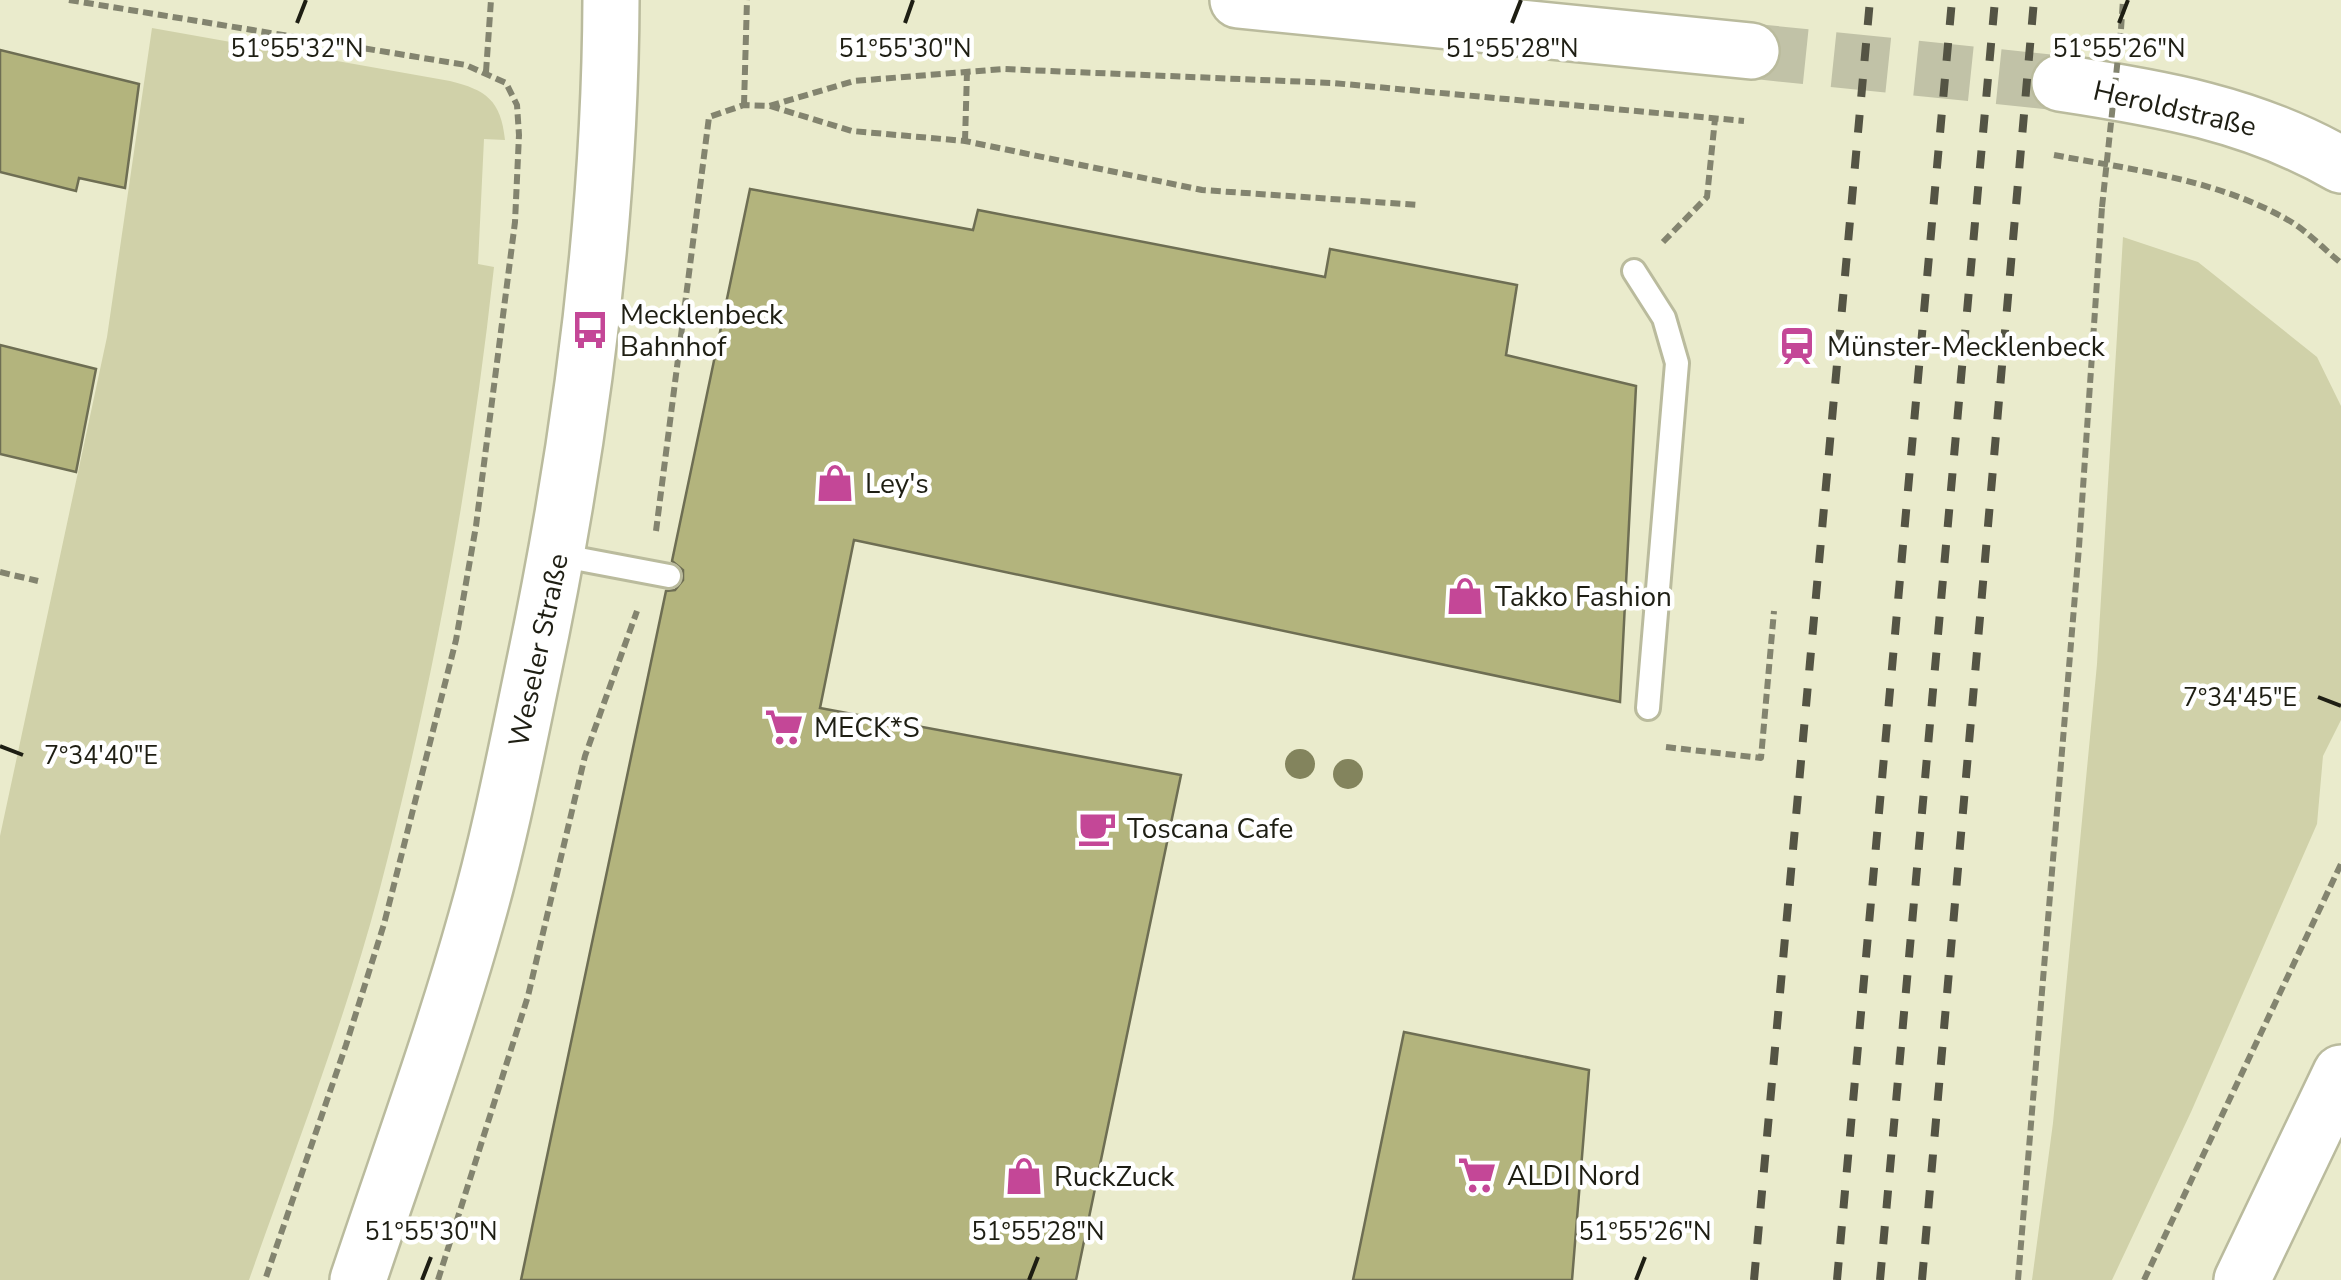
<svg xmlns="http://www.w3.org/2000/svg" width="2341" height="1280" viewBox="0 0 2341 1280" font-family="'Nunito Sans',sans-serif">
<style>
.green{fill:#d0d1a9}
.building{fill:#b3b47d;stroke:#6e6e53;stroke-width:2.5}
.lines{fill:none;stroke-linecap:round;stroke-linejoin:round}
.secondary-tunnel{stroke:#c1c2a7;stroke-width:55;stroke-dasharray:55 28;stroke-linecap:butt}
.service-casing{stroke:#babb9d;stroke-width:28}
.secondary-casing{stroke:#babb9d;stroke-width:60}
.path{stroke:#83846f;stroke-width:6;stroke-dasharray:10 5;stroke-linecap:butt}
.service{stroke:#fff;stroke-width:22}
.secondary{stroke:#fff;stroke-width:55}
.rail{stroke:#545444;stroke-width:8;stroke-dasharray:18 18;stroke-linecap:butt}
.path-bridge{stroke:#83846f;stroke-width:6;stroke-dasharray:10 5;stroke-linecap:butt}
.tree{fill:#83845d}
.ticks{fill:none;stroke:#1e1e13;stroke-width:4}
.labels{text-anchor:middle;stroke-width:9;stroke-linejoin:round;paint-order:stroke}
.street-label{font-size:28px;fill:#1e1e13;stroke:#fff}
.poi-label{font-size:28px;fill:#1e1e13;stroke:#fff;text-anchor:start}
.ticks-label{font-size:25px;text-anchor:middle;fill:#1e1e13;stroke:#fff;stroke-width:9;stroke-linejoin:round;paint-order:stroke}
</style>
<rect width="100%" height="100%" fill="#eaebcc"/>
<!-- green -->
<g class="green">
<path d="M152 28 450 81C486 90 501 100 505 140L484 139 478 264 494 267C471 478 433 686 379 892 344 1024 294 1152 249 1280H0V836L107 337Z"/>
<polygon points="2123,237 2198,262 2317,357 2341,406 2341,720 2323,756 2317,824 2191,1112 2112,1280 2032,1280 2053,1123 2097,664"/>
</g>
<!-- building -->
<g class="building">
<polygon points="0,50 139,84 125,188 79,178 76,191 0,172"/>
<polygon points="750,189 973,230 978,210 1325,277 1330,249 1517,285 1506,355 1636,386 1620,702 854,540 820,708 1181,775 1076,1280 521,1280 666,591 675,590 683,580 683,570 672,561"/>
<polygon points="0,345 96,369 76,472 0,454"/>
<polygon points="1404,1032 1589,1070 1572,1280 1353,1280"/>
</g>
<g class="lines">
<!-- secondary-tunnel -->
<polyline class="secondary-tunnel" points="1751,51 2060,83"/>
<!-- service casing -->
<g class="service-casing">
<g id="service">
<polyline points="1634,271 1664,318 1677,363 1648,708"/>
<polyline points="558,555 669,576"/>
</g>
</g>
<!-- secondary casing -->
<g class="secondary-casing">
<g id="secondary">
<polyline points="1238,0 1751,51"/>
<path d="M2060 83C2159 98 2253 114 2341 165"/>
<path d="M358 1280C398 1160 442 1041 476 920 499 840 515 758 532 676 579 454 610 228 611 0"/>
<polyline points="2242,1280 2341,1073"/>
</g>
</g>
<!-- path -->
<g class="path">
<polyline points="69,0 466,65 506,83 517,105 519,135 515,222 476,526 456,640 384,924 346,1045 265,1280"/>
<polyline points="2121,29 2123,0"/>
<polyline points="486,72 491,0"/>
<polyline points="744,105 747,0"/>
<polyline points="770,106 852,131 965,141 1202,190 1419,205"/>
<polyline points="965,141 967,72"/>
<path d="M2054 155C2134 170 2222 180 2293 223 2310 234 2325 250 2341 263"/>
<polyline points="1663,242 1707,197 1715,119"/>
<polyline points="656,531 709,117 744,105 769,106 854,81 1003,69 1333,83 1744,121"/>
<polyline points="0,572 38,581"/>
<polyline points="1666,747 1761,758 1774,611"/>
<polyline points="438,1280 528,996 585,756 637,611"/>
<polyline points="2018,1280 2079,547 2102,207"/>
<polyline points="2144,1280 2341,864"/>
</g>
<!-- service -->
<use href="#service" class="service"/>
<!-- secondary -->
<use href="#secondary" class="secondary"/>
<!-- rail -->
<g class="rail">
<polyline points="1754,1280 1870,0"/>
<polyline points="1837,1280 1952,0"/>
<polyline points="1880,1280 1995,0"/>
<polyline points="1922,1280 2034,0"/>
</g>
<!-- path-bridge -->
<polyline class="path-bridge" points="2102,207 2121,29"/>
</g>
<!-- trees -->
<g class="tree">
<circle cx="1300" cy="764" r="15"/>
<circle cx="1348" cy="774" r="15"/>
</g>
<!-- ticks -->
<path class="ticks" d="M297 23 306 0M905 23 913 0M1512 23 1521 0M2119 23 2128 0M2318 697 2341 706M0 746 23 755M422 1280 431 1257M1029 1280 1038 1257M1636 1280 1645 1257"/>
<!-- icons -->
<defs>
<g id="bus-bare" transform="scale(3)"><path d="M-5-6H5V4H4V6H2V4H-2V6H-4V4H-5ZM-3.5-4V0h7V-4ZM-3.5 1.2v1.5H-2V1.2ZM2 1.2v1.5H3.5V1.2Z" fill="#c44797" stroke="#fff" stroke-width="2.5" paint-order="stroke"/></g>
<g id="station-bare" transform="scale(3)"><path d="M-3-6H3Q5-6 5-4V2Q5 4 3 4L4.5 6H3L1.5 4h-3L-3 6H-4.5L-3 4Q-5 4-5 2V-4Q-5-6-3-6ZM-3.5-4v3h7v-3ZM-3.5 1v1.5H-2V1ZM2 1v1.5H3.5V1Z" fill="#c44797" stroke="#fff" stroke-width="2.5" paint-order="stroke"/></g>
<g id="shop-bare" transform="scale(3)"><path d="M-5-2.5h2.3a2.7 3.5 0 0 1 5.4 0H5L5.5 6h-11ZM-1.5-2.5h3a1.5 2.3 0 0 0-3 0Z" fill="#c44797" stroke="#fff" stroke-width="2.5" paint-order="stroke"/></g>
<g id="supermarket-bare" transform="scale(3)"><path d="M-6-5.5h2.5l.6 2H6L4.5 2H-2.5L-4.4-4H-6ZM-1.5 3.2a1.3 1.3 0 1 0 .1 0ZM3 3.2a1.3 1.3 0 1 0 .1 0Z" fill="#c44797" stroke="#fff" stroke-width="2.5" paint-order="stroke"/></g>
<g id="cafe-bare" transform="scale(3)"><path d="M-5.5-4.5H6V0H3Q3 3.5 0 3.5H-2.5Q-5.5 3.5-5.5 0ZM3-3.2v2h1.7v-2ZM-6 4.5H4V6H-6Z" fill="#c44797" stroke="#fff" stroke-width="2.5" paint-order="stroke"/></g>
</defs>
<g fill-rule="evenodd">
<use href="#bus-bare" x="590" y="330"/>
<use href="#station-bare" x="1797" y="346"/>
<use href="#shop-bare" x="835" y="483"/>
<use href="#shop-bare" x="1465" y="596"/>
<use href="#supermarket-bare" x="784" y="727"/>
<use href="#cafe-bare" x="1097" y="828"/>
<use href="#supermarket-bare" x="1477" y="1175"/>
<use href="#shop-bare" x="1024" y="1176"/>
</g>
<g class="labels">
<!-- street labels -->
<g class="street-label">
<text transform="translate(2175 108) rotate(13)" y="10">Heroldstraße</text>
<text transform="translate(538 650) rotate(-78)" y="10">Weseler Straße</text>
</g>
<!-- poi labels -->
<g class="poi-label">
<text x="620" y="324">Mecklenbeck<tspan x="620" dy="32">Bahnhof</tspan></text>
<text x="1827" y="356">Münster-Mecklenbeck</text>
<text x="865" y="493">Ley's</text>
<text x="1495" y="606">Takko Fashion</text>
<text x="814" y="737">MECK*S</text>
<text x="1127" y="838">Toscana Cafe</text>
<text x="1507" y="1185">ALDI Nord</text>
<text x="1054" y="1186">RuckZuck</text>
</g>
</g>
<g class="ticks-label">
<text x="297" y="57">51°55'32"N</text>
<text x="905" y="57">51°55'30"N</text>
<text x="1512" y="57">51°55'28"N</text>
<text x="2119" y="57">51°55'26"N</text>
<text x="2240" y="706">7°34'45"E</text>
<text x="101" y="764">7°34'40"E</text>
<text x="431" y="1240">51°55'30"N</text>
<text x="1038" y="1240">51°55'28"N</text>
<text x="1645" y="1240">51°55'26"N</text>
</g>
</svg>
